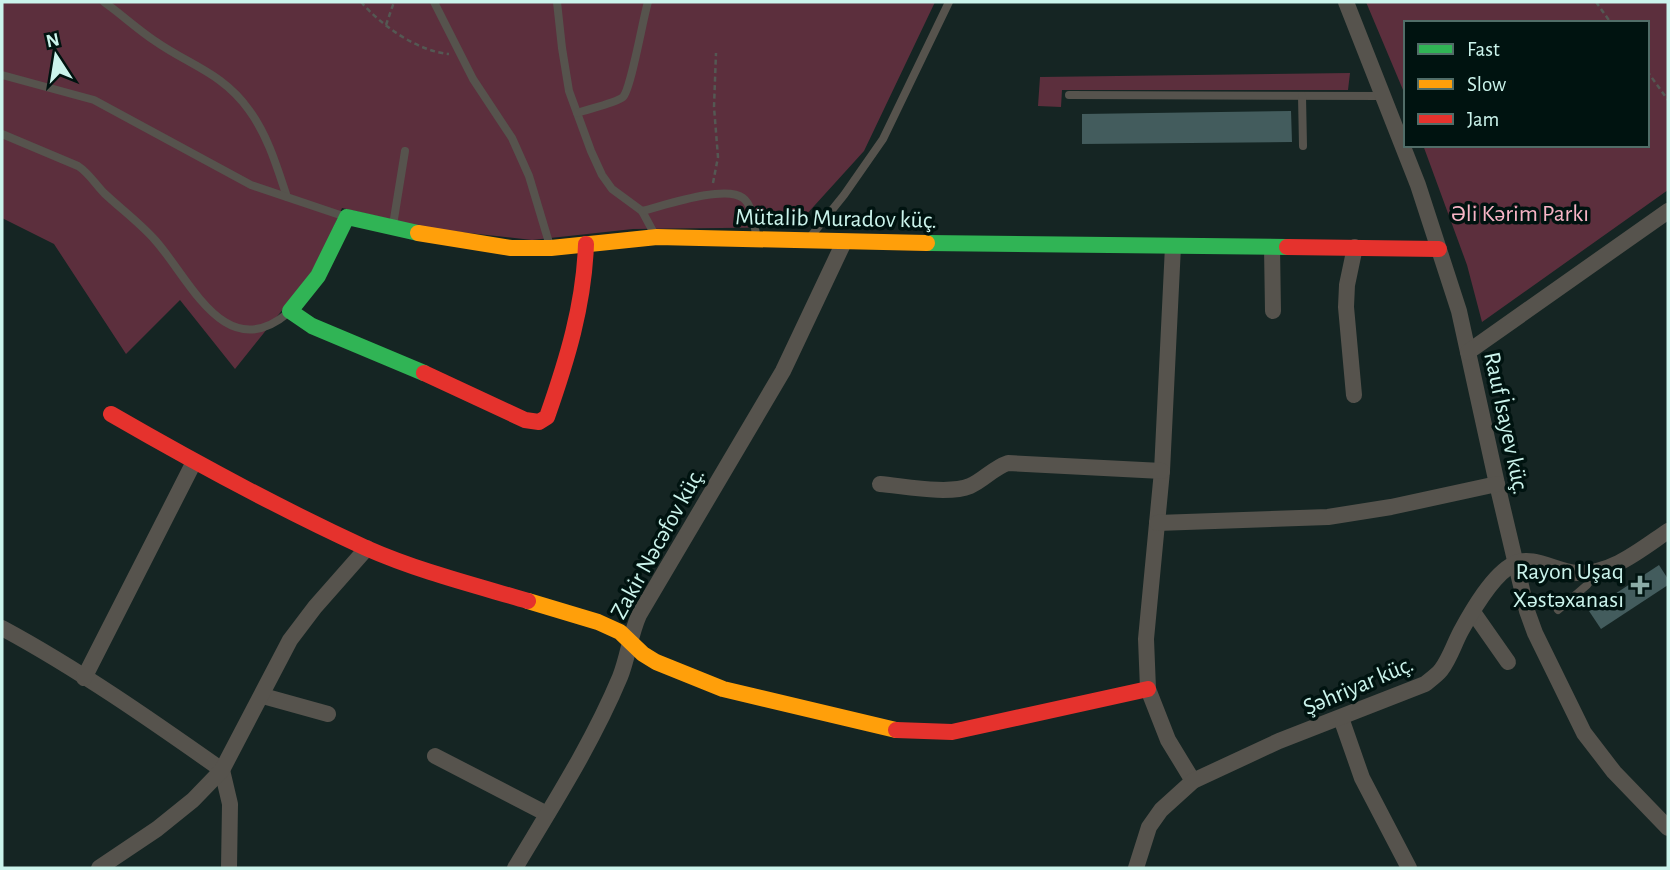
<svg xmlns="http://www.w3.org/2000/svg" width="1670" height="870" viewBox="0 0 1670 870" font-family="'Alegreya Sans',sans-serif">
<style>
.green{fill:#5c2f3d}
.building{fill:#435c5d}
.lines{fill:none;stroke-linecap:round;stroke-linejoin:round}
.path{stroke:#545853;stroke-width:2.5;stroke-dasharray:5 3.5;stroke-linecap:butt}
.lane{stroke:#56534d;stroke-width:8}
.street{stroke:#56534d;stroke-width:16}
.fast{stroke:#30b455;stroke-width:16}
.slow{stroke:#ff9f0a;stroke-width:16}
.jam{stroke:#e5322d;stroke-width:16}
.poi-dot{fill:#8baca6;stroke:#001310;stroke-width:2.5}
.labels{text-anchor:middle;stroke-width:7;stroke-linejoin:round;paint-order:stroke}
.park-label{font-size:24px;fill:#f6b4c5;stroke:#001310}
.street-label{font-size:24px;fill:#cbf4ec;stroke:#001310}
.poi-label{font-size:24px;fill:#cbf4ec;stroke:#001310;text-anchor:end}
</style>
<rect width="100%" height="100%" fill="#152523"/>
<!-- green -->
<g class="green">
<polygon points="2,2 935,2 864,151 795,227 633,229 532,240 432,229 342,208 316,268 235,369 180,300 126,354 54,244 2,218"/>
<polygon points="1366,2 1668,2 1668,190 1482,322 1467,265 1423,145 1647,145 1647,23 1406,23 1406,97"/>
<polygon points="1350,73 1348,90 1062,90 1061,107 1038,106 1040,77"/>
</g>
<!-- building -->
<g class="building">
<polygon points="1291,111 1292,142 1082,144 1082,114"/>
<polygon points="1659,565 1668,579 1668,585 1601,629 1589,611"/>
</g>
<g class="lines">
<!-- path -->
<g class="path">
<path d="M361 2C382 26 417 51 449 54"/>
<polyline points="1596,2 1611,23"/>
<polyline points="386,25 394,2"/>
<polyline points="1647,71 1668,100"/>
<polyline points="713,183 718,157 714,107 716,53"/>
</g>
<!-- lane -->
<g class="lane">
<path d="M104 2C121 14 137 29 155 41 189 65 223 73 249 110 268 136 277 167 287 197"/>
<polyline points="434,2 473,79 512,138 529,176 550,246"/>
<polyline points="557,2 562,48 569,91 591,151 602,175 612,189 642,211 655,235"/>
<polyline points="2,75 94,100 251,185 343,216"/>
<polyline points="1069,95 1384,96"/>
<polyline points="1302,96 1303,146"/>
<path d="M577 113C588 109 616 103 623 97 631 89 643 18 648 2"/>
<path d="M2 134 78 166C89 173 95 184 104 193 121 209 140 223 155 240 190 279 225 366 288 313"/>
<path d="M642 211C663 206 725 184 743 198 753 205 754 227 757 238"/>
<polyline points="393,225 405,151"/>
<polyline points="811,236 844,195 883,139 949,2"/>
<polyline points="1558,610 1587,585 1596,572"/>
</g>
<!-- street -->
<g class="street">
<polyline points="1346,2 1418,185 1459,311 1497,484 1527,611 1535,633 1584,733 1614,772 1668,828"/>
<polyline points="1173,246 1162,471 1146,639 1148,689 1168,740 1193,781"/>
<polyline points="1272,247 1273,311"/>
<polyline points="1468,352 1668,211"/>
<polyline points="1354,395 1346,307 1347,285 1355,247"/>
<path d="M880 484C904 486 948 495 970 486 984 480 993 468 1008 463L1162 471"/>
<polyline points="1157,523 1328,517 1391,507 1497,484"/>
<polyline points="1473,612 1508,662"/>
<path d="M2 628C78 669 151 720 222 770L230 804 229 868"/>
<polyline points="84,678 194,462"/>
<polyline points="263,696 328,714"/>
<polyline points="1341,718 1362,778 1409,868"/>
<polyline points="435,756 547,814"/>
<polyline points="99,868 157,829 193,800 222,770 290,640 315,607 367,548"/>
<path d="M515 868C552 806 592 744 620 677 628 657 630 635 639 615L783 371 844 242"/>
<path d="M1136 868 1149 827 1161 810 1193 781 1279 741 1425 684C1430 680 1437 675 1441 670 1450 658 1454 644 1461 631 1472 611 1493 574 1514 564 1532 554 1557 572 1577 573 1612 574 1640 550 1668 531"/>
</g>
<!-- fast -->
<g class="fast">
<polyline points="418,233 347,217 318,276 290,311 312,326 424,373"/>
<polyline points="927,243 1287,247"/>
</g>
<!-- slow -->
<g class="slow">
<polyline points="418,233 511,248 551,248 657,237 927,243"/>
<polyline points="528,601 598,622 620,632 643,654 656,662 723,689 896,730"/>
</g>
<!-- jam -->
<g class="jam">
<polyline points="1287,247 1439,249"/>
<path d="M424 373 525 420 539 422 547 417C567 360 584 305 586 244"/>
<path d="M111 414C194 462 279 508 366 548 418 571 474 585 528 601"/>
<polyline points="896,730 952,732 1148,689"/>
</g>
</g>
<!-- markers -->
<path class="poi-dot" d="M1636.5 574.5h7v7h7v7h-7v7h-7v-7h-7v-7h7z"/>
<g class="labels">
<!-- park labels -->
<g class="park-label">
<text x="1520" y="221">Əli Kərim Parkı</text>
</g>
<!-- street labels -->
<g class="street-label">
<text transform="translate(836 218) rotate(1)" y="8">Mütalib Muradov küç.</text>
<text transform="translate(1507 423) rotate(78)" y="8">Rauf İsayev küç.</text>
<text transform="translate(657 543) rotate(-61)" y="8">Zakir Nəcəfov küç.</text>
<text transform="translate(1358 685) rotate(-23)" y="8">Şəhriyar küç.</text>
</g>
<!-- poi labels -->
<g class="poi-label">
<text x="1624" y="579">Rayon Uşaq<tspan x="1624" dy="28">Xəstəxanası</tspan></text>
</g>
</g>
<!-- border -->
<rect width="1670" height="870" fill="none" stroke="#cbf4ec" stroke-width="7"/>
<!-- legend -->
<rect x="1404" y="21" width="245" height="126" fill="#001310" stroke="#516d68" stroke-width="2"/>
<rect x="1418" y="44" width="35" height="10" fill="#30b455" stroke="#516d68" stroke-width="2"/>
<text x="1467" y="56" font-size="21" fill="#cbf4ec">Fast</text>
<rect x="1418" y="79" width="35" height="10" fill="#ff9f0a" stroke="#516d68" stroke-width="2"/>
<text x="1467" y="91" font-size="21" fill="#cbf4ec">Slow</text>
<rect x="1418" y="114" width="35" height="10" fill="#e5322d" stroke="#516d68" stroke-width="2"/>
<text x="1467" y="126" font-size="21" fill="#cbf4ec">Jam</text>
<!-- north arrow -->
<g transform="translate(56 56) rotate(348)" stroke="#001310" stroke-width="5" paint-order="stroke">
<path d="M0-5L12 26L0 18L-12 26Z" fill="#cbf4ec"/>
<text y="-10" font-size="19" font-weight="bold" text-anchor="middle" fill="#cbf4ec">N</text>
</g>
</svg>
